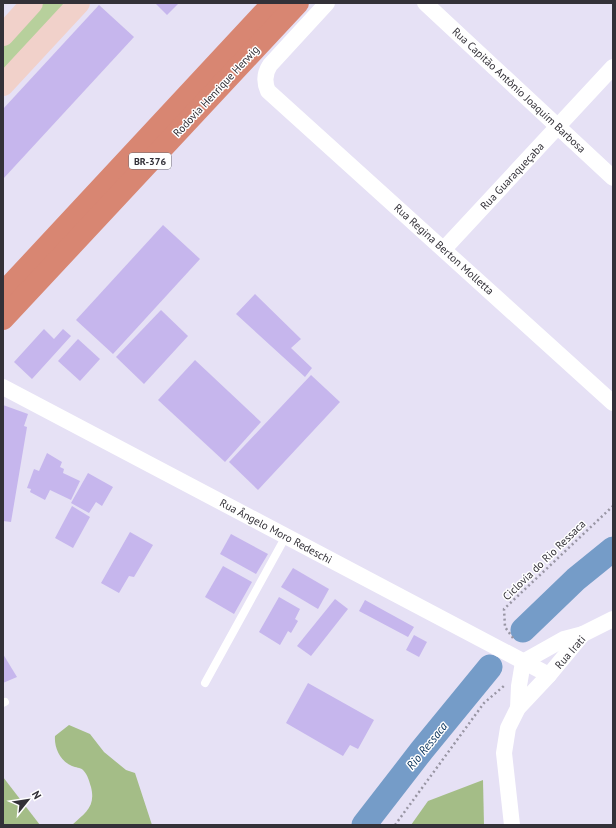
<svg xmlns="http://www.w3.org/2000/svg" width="616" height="828" viewBox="0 0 616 828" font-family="'PT Sans',sans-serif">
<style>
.green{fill:#b7d09c}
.forest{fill:#a4bd87}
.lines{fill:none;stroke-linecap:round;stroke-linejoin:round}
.river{stroke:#759cc8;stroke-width:25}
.building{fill:#c6b6ed}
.path{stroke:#9895a3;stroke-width:2.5;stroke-dasharray:2 3;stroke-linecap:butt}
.service{stroke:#fff;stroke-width:8}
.minor{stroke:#fff;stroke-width:16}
.secondary{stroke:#f1d1ca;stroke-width:22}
.trunk{stroke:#d88672;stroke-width:22}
.labels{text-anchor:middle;stroke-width:3;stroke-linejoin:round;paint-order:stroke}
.shield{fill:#fff;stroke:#706f74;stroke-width:1}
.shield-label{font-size:10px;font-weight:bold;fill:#333138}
.street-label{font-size:11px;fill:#333138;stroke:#fff}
.water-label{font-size:12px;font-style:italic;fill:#042f58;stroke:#fff}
</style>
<rect width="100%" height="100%" fill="#e6e1f5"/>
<!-- green -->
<polygon class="green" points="42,3 67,3 3,73 3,45"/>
<!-- forest -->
<g class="forest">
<path d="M69 725 90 734 104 752 126 770 135 773 152 825H72C85 813 96 807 91 787 89 781 88 775 83 770 80 767 76 768 72 766 60 761 54 747 55 736Z"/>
<polygon points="3,777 40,825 3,825"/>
<polygon points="483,780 484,825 411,825 428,801"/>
</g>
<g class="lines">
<!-- river -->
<g class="river">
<polyline points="523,630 576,579 613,549"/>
<polyline points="364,825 422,750 490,667"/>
</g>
</g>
<!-- building -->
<g class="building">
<polygon points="155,3 179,3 167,15"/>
<polygon points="99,5 134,37 3,179 3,109"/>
<polygon points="163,225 200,259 113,354 76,320"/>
<polygon points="255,294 301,339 291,348 312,368 305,377 236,314"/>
<polygon points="161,310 188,336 144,384 116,357"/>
<polygon points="44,329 54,339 63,329 71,336 32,379 14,362"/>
<polygon points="78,339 100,359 80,381 58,361"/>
<polygon points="195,360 261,422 225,462 158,400"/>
<polygon points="311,375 340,402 258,490 229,462"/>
<polygon points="3,405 28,414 24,426 27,427 11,522 3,521"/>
<polygon points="47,453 62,462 60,467 64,469 63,473 80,481 71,500 50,490 45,500 30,492 31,489 27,488 34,469 39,471"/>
<polygon points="88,473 113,487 102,506 96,502 89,513 71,503"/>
<polygon points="72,506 90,517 73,548 55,538"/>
<polygon points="130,532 153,545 134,577 129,576 119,593 101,583"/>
<polygon points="231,534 268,554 256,574 220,554"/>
<polygon points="223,566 252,582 234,614 205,597"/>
<polygon points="293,568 329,589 318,609 281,587"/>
<polygon points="279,597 300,609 295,619 298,621 291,633 288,631 280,645 259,632"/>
<polygon points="335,599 348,609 311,656 297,646"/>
<polygon points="365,600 414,627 408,637 359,611"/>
<polygon points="414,635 427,642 419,657 406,650"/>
<polygon points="3,654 17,677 3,683"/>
<polygon points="308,683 374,720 358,749 350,745 343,756 286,723"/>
</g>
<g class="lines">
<!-- path -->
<g class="path">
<polyline points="513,638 505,627 504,609 613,506"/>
<polyline points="395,825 484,703 505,685"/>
</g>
<!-- service -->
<g class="service">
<polyline points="205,683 286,536"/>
<polyline points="3,703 5,702"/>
</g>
<!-- minor -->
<g class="minor">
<path d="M327 3 270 65C264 74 264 82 268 91L613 403"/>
<polyline points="425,3 613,178"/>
<polyline points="444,249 613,67"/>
<polyline points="3,387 549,675"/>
<polyline points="518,708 519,686 523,662 564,639 583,634"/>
<polyline points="512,825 504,753 508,728 518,708 549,675 583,634 613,619"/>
</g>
<!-- secondary -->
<g class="secondary">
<polyline points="3,35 32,3"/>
<polyline points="3,85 79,3"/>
</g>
<!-- trunk -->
<g class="trunk">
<polyline points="3,293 273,3"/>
<polyline points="3,319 298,3"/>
</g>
</g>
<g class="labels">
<!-- shield labels -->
<rect class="shield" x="129" y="153" width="42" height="16" rx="3"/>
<g class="shield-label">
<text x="150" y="165">BR-376</text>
</g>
<!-- street labels -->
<g class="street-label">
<text transform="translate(519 90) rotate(43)" y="4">Rua Capitão Antônio Joaquim Barbosa</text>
<text transform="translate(216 91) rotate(-47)" y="4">Rodovia Henrique Herwig</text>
<text transform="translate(512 176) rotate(-47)" y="4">Rua Guaraqueçaba</text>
<text transform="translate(444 249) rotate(42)" y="4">Rua Regina Berton Molletta</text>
<text transform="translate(276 531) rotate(28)" y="4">Rua Ângelo Moro Redeschi</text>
<text transform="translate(544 560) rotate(-44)" y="4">Ciclovia do Rio Ressaca</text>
<text transform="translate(570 652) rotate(-49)" y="4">Rua Irati</text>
</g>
<!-- water labels -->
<g class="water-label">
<text transform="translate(427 746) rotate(-51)" y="4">Rio Ressaca</text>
</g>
</g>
<!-- border -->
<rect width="616" height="828" fill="none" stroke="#333138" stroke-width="8"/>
<!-- north arrow -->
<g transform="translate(28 800) rotate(60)" stroke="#ffffff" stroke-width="3" paint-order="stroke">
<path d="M0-3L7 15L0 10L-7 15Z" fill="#333138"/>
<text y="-6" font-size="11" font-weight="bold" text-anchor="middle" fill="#333138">N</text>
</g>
</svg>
